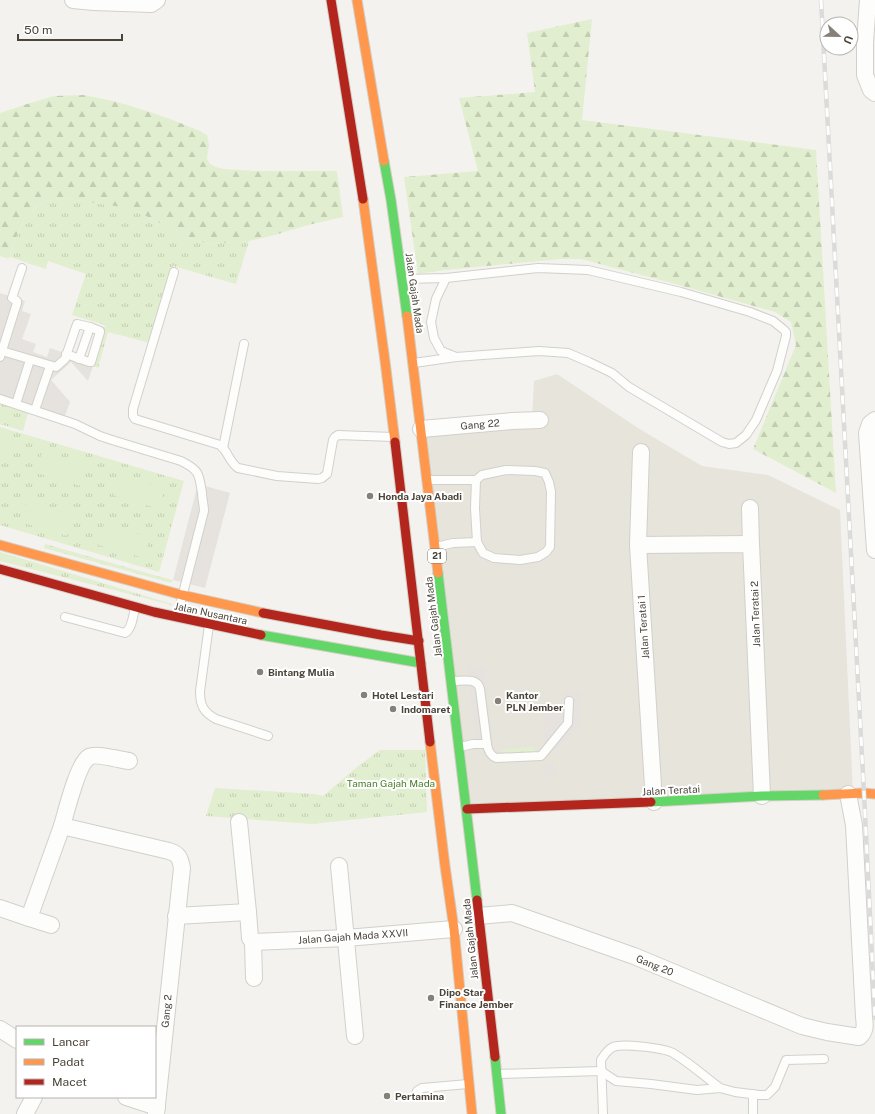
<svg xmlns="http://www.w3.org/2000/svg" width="875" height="1114" viewBox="0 0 875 1114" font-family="'Public Sans',sans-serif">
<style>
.residential{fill:#e7e4dc}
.grass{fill:url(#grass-tufts)}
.forest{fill:url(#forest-firs)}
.garden{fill:#e1eecf}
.parking{fill:#e6e3df}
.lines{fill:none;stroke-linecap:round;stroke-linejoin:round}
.lane-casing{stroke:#d2d0cb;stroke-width:10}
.street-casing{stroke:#d2d0cb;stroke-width:18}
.fast-casing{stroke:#d3cfc5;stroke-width:11}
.slow-casing{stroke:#d3cfc5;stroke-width:11}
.jam-casing{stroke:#d3cfc5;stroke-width:11}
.lane{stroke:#fdfdfc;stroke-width:8}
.street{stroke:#fdfdfc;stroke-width:16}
.fast{stroke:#63d668;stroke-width:9}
.slow{stroke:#ff974d;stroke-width:9}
.jam{stroke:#b3261e;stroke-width:9}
.rail-casing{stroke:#dbdbda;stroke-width:4.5}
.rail{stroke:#fff;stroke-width:3;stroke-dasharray:9;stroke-linecap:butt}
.poi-dot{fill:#868178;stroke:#fff;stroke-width:1.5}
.labels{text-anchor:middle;stroke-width:4;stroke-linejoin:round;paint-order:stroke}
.shield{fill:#fff;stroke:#817c74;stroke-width:1}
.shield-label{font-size:9px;font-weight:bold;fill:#4b4439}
.street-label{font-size:10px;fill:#4b4439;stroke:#fff}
.poi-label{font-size:10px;font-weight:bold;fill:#4b4439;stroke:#fff;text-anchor:start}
.park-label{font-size:10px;fill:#4a7f2a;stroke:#fff}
</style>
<defs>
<pattern id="grass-tufts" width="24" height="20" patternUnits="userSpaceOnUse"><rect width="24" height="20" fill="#e1eecf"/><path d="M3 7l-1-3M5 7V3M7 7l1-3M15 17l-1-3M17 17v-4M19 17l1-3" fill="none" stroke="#c3cdb2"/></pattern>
<pattern id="forest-firs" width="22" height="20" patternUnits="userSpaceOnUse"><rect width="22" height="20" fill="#e1eecf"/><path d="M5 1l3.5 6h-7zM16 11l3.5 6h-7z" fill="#c3cdb2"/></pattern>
</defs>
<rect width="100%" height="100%" fill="#f4f2ee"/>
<!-- residential -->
<polygon class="residential" points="557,374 638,428 702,466 768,475 840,510 853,794 467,809 422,435 532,420 534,381"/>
<!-- grass -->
<g class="grass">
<path d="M61 198 122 207 138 212 160 223 181 236 209 244 249 241 236 284 173 266 150 343 108 332 98 368 93 366 105 325 72 315 86 274 48 261 46 269 10 257C17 228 28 202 61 198Z"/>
<polygon points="0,404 28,413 23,431 0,424"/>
<polygon points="0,427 184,481 159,572 0,525"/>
<polygon points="45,544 161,577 173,580 171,583 44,548"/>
<polygon points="0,552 172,604 172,605 0,561"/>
<polygon points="380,750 425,750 427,812 311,824 206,816 215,788 315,794 323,796 357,767"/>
</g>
<!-- forest -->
<g class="forest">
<polygon points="592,19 582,120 816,150 836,493 753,449 796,345 791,322 775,312 683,286 581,259 561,259 445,270 418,274 404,177 478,171 459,98 535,92 527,33"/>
<path d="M84 95C124 102 162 115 200 131L207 135 209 145 207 158 209 163 215 167 224 169 257 171H337L343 217 308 225 271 236 249 241 209 244 181 236 160 223 138 212 122 207 61 198C26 202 18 229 9 259L0 256V113L27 104 54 96Z"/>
<polygon points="533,747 537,753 500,757 501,750"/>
</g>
<!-- garden -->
<g class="garden">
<polygon points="0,440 11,443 4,464 0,462"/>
<polygon points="42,452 87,465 81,486 36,473"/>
<polygon points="119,475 165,488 159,509 113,495"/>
<polygon points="27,501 73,514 67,536 21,522"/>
<polygon points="104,524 150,537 144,558 98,545"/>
</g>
<!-- parking -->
<g class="parking">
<polygon points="0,293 25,301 22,311 31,314 22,339 36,344 33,352 47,357 50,348 62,352 61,355 93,366 88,381 71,362 51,380 70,402 65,416 0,395"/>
<polygon points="198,484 230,493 205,588 173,580"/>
<polygon points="486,666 493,746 476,749 467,667"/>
<polygon points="563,692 581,692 580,726 555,751 544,740 543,711 564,709"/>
<polygon points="550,760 558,768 549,778 540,769"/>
</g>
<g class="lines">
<!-- lane casing -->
<g class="lane-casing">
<g id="lane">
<path d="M174 272 133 409V416L135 419 220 445C228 451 229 462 238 468L277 476 318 479 322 478 327 474 333 440 335 437 338 435 393 437"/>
<polyline points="446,278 436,299 431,322 434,338 441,351 456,357"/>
<polyline points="403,279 446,278 538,268 588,270 681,292 750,312 773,321 783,329 786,332 786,336 777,371 756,420 746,435 736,443 729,444 722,442 629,387 612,373 589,362 568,353 539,351 456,357 414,363"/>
<polyline points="2,351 56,367 65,359 77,324 90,327 100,331 100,332 91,362 89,362 66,354"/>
<polyline points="0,357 17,303 17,301 12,298 22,268"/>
<polyline points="79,359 90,327"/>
<path d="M0 399 75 424 100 436 112 440 181 461C199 470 199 473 202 493 202 499 204 505 204 511L177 617"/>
<polyline points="16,404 30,360"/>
<polyline points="35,410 50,366"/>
<polyline points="223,448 244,344"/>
<polygon points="506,470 535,471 545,473 549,482 551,492 550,547 546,552 538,557 520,560 494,558 483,553 477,542 475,508 476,480 482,475"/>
<polyline points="428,480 476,480"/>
<polyline points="436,547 453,543 477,542"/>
<path d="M65 617 125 633C132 629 133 616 135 608"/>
<path d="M209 625 200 691C200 705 203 712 216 719L268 736"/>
<path d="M453 681C462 681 477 677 480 689L487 744H473L460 747"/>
<path d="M487 744C488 751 490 755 496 758L541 756 568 723 569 701"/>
<polyline points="497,1074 601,1071 616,1081 651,1084 697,1090 720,1088 735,1092 759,1095 767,1095 775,1087 786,1060 824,1059"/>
<polyline points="415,1097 417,1091 422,1088 468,1084"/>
<path d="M603 1114 601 1060C604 1055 607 1050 613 1047 622 1043 664 1048 673 1053 690 1063 705 1077 720 1088"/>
<polyline points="753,1114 753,1094"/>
</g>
</g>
<!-- street casing -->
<g class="street-casing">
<g id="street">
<polyline points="73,0 94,2 151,4 157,0"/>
<polyline points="868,0 865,43 865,75 871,90 875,93"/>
<polyline points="875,420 870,424 867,433 875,550"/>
<polyline points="421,429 512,421 540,420"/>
<polyline points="641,452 638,545 654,802"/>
<polyline points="750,508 751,544"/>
<polyline points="638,545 751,544 762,796"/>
<polyline points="239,822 248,912"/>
<path d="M62 826C66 812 78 763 89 757 95 753 121 760 129 761"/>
<polyline points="339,866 355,1036"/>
<polyline points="0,908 29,918"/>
<polyline points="176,916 248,912 250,938 253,942 254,978"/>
<path d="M478 916 512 913 634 956 802 1026 827 1032 859 1037C866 1031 865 1025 864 1017L854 825 848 794"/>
<path d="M51 925 29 918 62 826 169 851C179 854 180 858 182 868L156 1114"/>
<polyline points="253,942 346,938 454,929"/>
<polyline points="0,1029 17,1040"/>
<polyline points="126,1097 157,1107"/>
<polyline points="25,1114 34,1097"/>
</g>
</g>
<!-- fast casing -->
<g class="fast-casing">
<g id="fast">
<polyline points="384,161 391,200 407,316"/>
<polyline points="438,573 477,900"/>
<polyline points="261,635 421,663"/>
<polyline points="651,802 762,796 823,795"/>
<polyline points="495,1057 501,1114"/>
</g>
</g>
<!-- slow casing -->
<g class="slow-casing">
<g id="slow">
<polyline points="357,0 384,161"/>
<polyline points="363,199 385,361 395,442"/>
<polyline points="407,316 438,573"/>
<polyline points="0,545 182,595 263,613"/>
<polyline points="430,742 445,866 454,929 472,1114"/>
<polyline points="823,795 864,793 875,794"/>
</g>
</g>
<!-- jam casing -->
<g class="jam-casing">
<g id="jam">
<polyline points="331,0 363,199"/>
<polyline points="395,442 430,742"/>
<polyline points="0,569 154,612 261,635"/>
<polyline points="263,613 381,635 419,641"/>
<polyline points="467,809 651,802"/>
<polyline points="477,900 495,1057"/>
</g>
</g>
<!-- lane -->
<use href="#lane" class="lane"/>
<!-- street -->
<use href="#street" class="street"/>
<!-- fast -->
<use href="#fast" class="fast"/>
<!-- slow -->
<use href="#slow" class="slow"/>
<!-- jam -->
<use href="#jam" class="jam"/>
<!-- rail casing -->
<g class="rail-casing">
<polyline id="rail" points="821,0 864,793 875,1018"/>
</g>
<!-- rail -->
<use href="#rail" class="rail"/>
</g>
<!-- markers -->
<g class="poi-dot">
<circle cx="370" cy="496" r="4"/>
<circle cx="260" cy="672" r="4"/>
<circle cx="364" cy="695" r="4"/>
<circle cx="498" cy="701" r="4"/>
<circle cx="393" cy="709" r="4"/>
<circle cx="431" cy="998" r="4"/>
<circle cx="387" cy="1096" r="4"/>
</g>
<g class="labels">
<!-- shield labels -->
<rect class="shield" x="428" y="549" width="18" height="14" rx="3"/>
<g class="shield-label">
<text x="437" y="559">21</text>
</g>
<!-- street labels -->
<g class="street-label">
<text transform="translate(415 293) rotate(82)" y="4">Jalan Gajah Mada</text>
<text transform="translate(480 424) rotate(-5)" y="4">Gang 22</text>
<text transform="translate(211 613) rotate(12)" y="4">Jalan Nusantara</text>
<text transform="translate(755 614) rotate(-92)" y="4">Jalan Teratai 2</text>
<text transform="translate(433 617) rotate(-97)" y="4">Jalan Gajah Mada</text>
<text transform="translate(643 627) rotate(-94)" y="4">Jalan Teratai 1</text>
<text transform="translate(671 790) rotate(-3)" y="4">Jalan Teratai</text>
<text transform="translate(353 936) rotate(-4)" y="4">Jalan Gajah Mada XXVII</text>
<text transform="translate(470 939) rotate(-96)" y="4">Jalan Gajah Mada</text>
<text transform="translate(655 965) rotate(22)" y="4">Gang 20</text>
<text transform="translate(166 1011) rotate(-85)" y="4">Gang 2</text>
</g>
<!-- poi labels -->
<g class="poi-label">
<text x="378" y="500">Honda Jaya Abadi</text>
<text x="268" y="676">Bintang Mulia</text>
<text x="372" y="699">Hotel Lestari</text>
<text x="506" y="699">Kantor<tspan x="506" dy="12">PLN Jember</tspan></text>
<text x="401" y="713">Indomaret</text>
<text x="439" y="996">Dipo Star<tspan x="439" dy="12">Finance Jember</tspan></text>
<text x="395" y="1100">Pertamina</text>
</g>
<!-- park labels -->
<g class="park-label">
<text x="391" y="787">Taman Gajah Mada</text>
</g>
</g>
<!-- legend -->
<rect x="16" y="1026" width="140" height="72" fill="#ffffff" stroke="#b7b4b0"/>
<rect x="24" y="1039" width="20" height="6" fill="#63d668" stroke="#b7b4b0"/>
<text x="52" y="1046" font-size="12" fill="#4b4439">Lancar</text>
<rect x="24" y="1059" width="20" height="6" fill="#ff974d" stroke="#b7b4b0"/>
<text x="52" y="1066" font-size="12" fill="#4b4439">Padat</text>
<rect x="24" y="1079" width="20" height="6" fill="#b3261e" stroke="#b7b4b0"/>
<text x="52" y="1086" font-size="12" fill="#4b4439">Macet</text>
<!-- north arrow -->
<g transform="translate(839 36) rotate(112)"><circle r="19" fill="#ffffff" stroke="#b7b4b0"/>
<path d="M0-3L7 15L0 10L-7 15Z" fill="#868178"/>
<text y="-6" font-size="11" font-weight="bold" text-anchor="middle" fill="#4b4439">U</text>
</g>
<!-- scale -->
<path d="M18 34v6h104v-6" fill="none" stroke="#4b4439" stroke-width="2"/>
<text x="24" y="34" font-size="12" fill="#4b4439" stroke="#ffffff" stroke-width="3" paint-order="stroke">50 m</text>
</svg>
